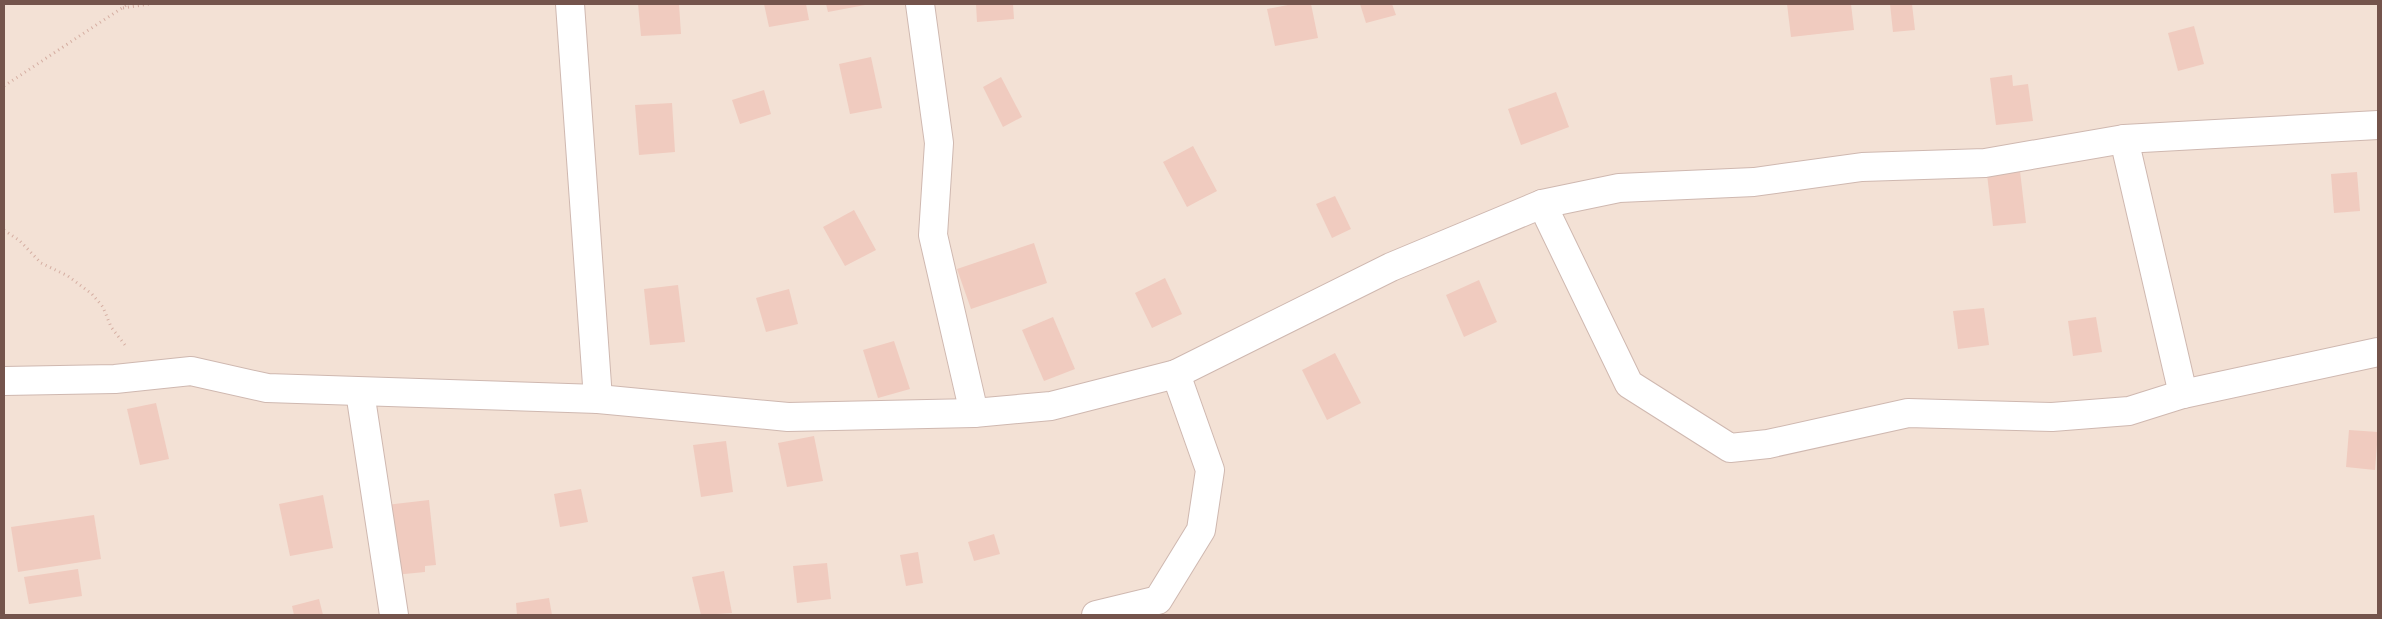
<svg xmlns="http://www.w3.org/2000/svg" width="2382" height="619" viewBox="0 0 2382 619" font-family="Raleway,sans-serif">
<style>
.residential{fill:#f3e1d5}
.building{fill:#f0cbbf}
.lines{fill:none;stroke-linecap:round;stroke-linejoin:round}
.minor-casing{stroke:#cfb8b0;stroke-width:30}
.path{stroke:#d5aea2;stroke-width:3;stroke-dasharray:1 4;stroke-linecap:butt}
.minor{stroke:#fff;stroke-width:28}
</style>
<rect width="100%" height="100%" fill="#fbf0e6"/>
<!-- residential -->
<rect class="residential" x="4" y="4" width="2374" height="611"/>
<!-- building -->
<g class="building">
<polygon points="638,4 679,4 681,34 641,36"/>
<polygon points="764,4 806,4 809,20 769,27"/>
<polygon points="826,4 865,4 865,5 828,12"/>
<polygon points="976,4 1013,4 1014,19 977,22"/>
<polygon points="1293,4 1311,4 1318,38 1275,46 1267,9"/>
<polygon points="1360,4 1392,4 1396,15 1366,23"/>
<polygon points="1787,4 1851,4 1854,30 1791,37"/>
<polygon points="1890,4 1912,4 1915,30 1893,32"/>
<polygon points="2194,26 2204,64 2178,71 2168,33"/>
<polygon points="871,57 882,108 850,114 839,64"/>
<polygon points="2012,75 2013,86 2028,84 2033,121 1996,125 1990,78"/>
<polygon points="1001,77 1022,117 1003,127 983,87"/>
<polygon points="764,90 771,114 740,124 732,100"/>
<polygon points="1556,92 1569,127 1521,145 1508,109"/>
<polygon points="672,103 675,152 639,155 635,105"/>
<polygon points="1193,146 1217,191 1187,207 1163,162"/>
<polygon points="2020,171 2026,223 1993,226 1987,174"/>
<polygon points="2357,172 2360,211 2334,213 2331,174"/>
<polygon points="1335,196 1351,229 1332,238 1316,204"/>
<polygon points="854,210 876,250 845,266 823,227"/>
<polygon points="1034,243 1047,283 971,309 957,269"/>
<polygon points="1165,278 1182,314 1152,328 1135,293"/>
<polygon points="1479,280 1497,322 1464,337 1446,295"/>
<polygon points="678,285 685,342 650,345 644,289"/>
<polygon points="789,289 798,324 766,332 756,298"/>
<polygon points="1984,308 1989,345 1958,349 1953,311"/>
<polygon points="1053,317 1075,369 1044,381 1022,330"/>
<polygon points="2096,317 2102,352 2073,356 2068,321"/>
<polygon points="894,341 910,389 878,398 863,350"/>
<polygon points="1335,353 1361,403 1327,420 1302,370"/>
<polygon points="156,403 169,459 140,465 127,409"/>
<polygon points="2349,430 2378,432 2375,470 2346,467"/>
<polygon points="814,436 823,481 787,487 778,443"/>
<polygon points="726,441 733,492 701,497 693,445"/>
<polygon points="581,489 588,522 560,527 554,494"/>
<polygon points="323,495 333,548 290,556 279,504"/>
<polygon points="429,500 436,565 425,566 425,572 394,575 386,505"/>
<polygon points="94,515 101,559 18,572 11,527"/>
<polygon points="994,534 1000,554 974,561 968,542"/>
<polygon points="918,552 923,583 906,586 900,555"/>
<polygon points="827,563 831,599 797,603 793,566"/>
<polygon points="78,569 82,596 29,604 24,577"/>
<polygon points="724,571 732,613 701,615 692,577"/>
<polygon points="549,598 552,615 517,615 516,603"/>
<polygon points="319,599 323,615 294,615 292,606"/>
</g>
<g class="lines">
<!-- minor casing -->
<g class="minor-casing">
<g id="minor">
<polyline points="570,4 598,399"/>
<polyline points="920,4 939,143 933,235 974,413"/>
<polyline points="2124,139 2183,394"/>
<polyline points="1542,204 1629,384 1730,448 1768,444 1908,413 2052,417 2129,411 2183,394 2378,352"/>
<polyline points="4,381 115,379 191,371 267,388 598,399 788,417 974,413 1051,406 1176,374 1391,267 1542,204 1619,188 1754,182 1862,167 1985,163 2124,139 2378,125"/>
<polyline points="360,392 394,615"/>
<polyline points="1096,615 1158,600 1201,530 1210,470 1176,374"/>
</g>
</g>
<!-- path -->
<g class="path">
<polyline points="123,8 149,4"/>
<polyline points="4,86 128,4"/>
<polyline points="4,230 20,241 41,263 68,276 92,294 103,307 111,327 125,345"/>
</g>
<!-- minor -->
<use href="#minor" class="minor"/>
</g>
<!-- border -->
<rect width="2382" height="619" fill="none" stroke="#74544c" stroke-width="10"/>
</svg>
